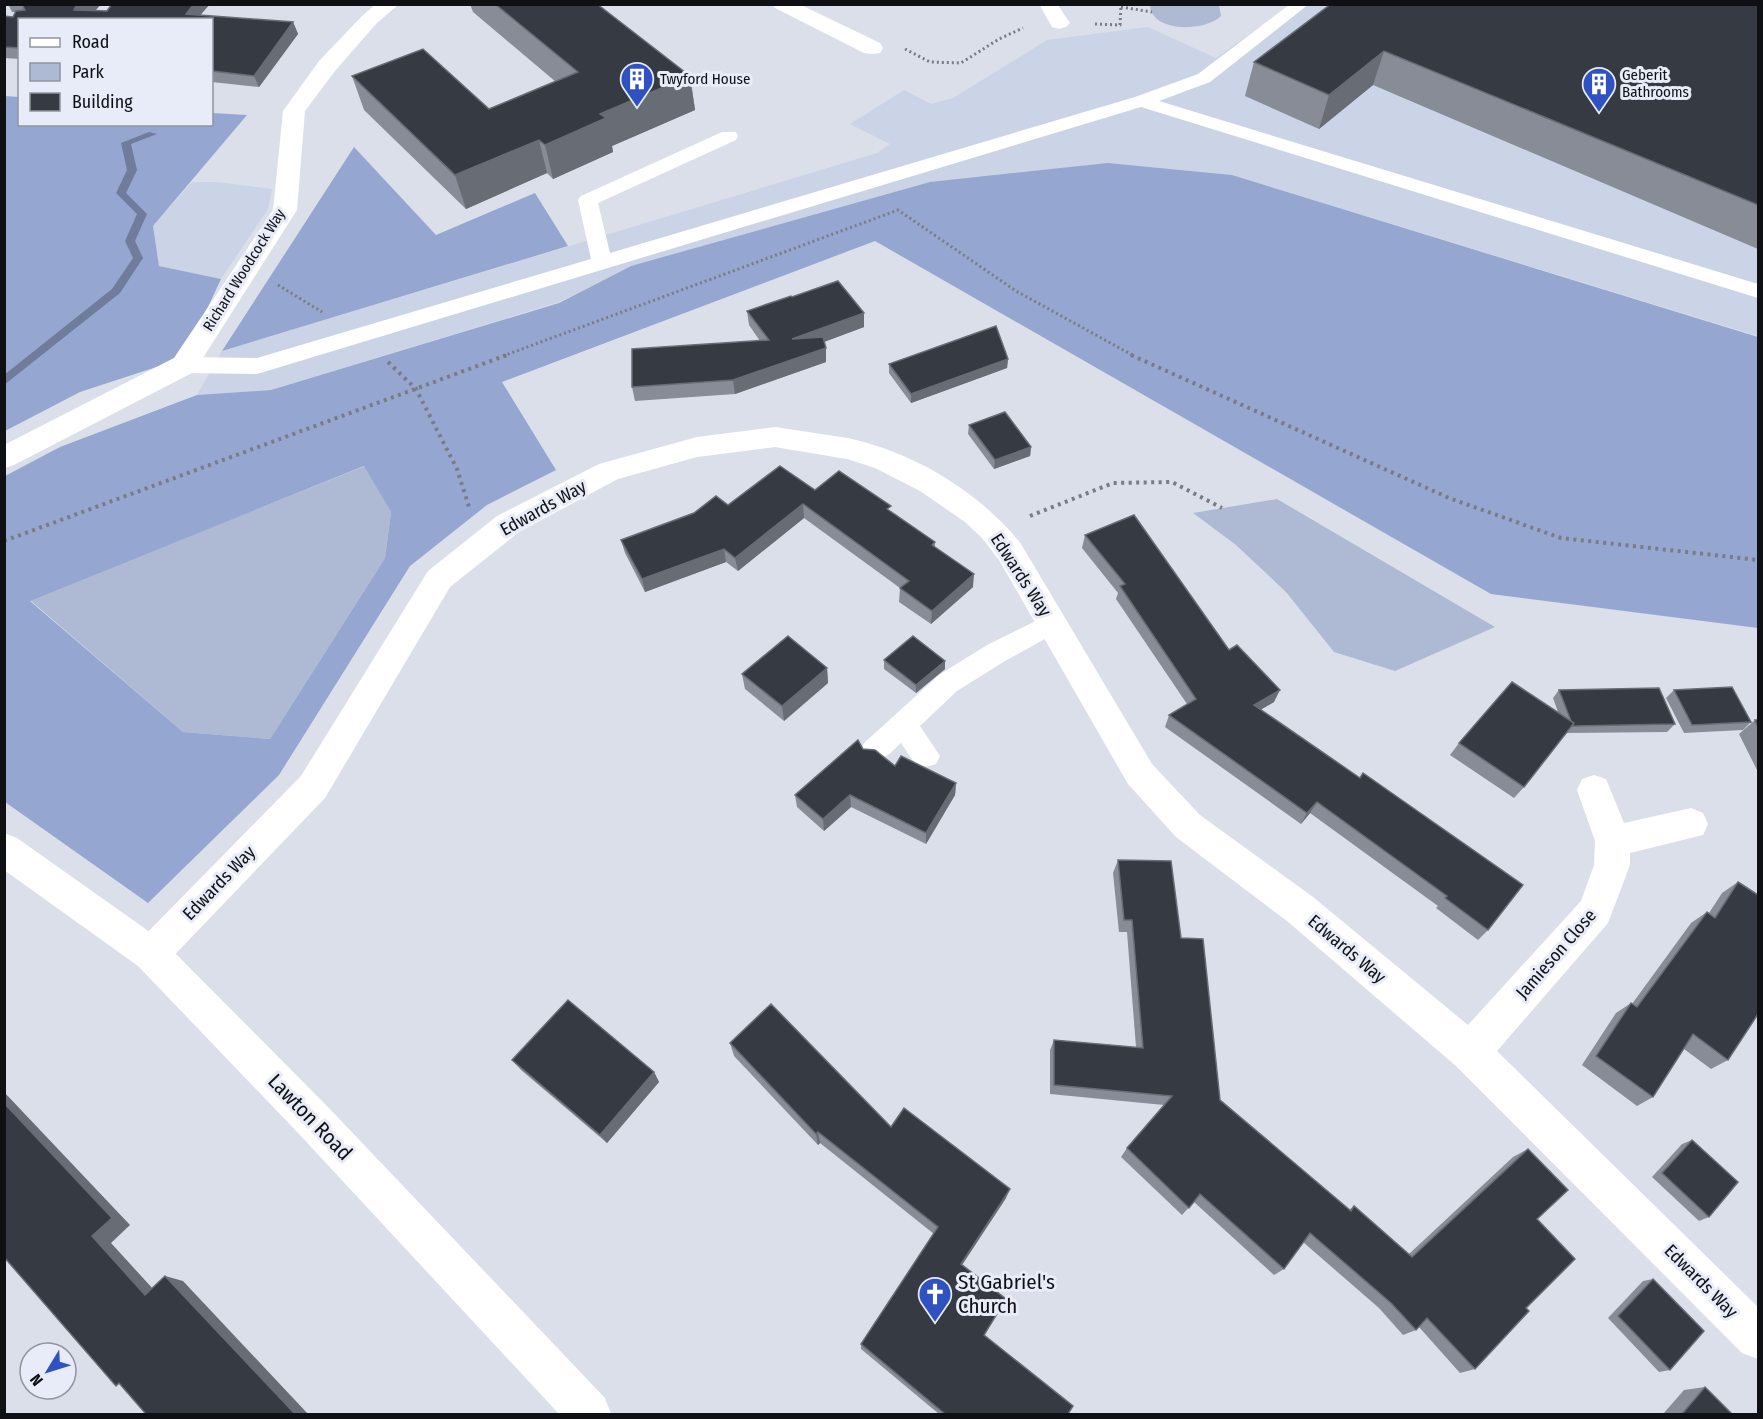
<svg xmlns="http://www.w3.org/2000/svg" width="1763" height="1419" viewBox="0 0 1763 1419" font-family="'Fira Sans Condensed',sans-serif">
<style>
.built{fill:#cbd3e6}
.green{fill:#aebad4}
.forest{fill:#95a7d1;fill-rule:evenodd}
.lines{fill:none;stroke-linecap:round;stroke-linejoin:round}
.stream{fill:#6f7c9b;fill-rule:evenodd}
.path-far1{stroke:#797c84;stroke-width:3;stroke-dasharray:2 3;stroke-linecap:butt}
.path{stroke:#797c84;stroke-width:4;stroke-dasharray:3 4.5;stroke-linecap:butt}
.lane{fill:#fff;fill-rule:evenodd}
.street{fill:#fff;fill-rule:evenodd}
.secondary{fill:#fff;fill-rule:evenodd}
.wall{fill:#888c96}
.shaded-wall{fill:#676c75}
.building{fill:#363a43;stroke:#676c75;stroke-width:1.5}
.labels{text-anchor:middle;stroke-width:6;stroke-linejoin:round;paint-order:stroke}
.far-poi-label{font-size:15px;fill:#0f1014;stroke:#e7ecf8;text-anchor:start}
.far-street-label{font-size:15px;fill:#0f1014;stroke:#e7ecf8}
.street-label{font-size:18px;fill:#0f1014;stroke:#e7ecf8}
.near-street-label{font-size:21px;fill:#0f1014;stroke:#e7ecf8}
.near-poi-label{font-size:21px;fill:#0f1014;stroke:#e7ecf8;text-anchor:start}
</style>
<rect width="100%" height="100%" fill="#dadfea"/>
<!-- built -->
<g class="built">
<polygon points="1291,5 1758,5 1758,336 1232,175 1108,163 631,266 559,302 271,390 197,395 222,351 877,153 890,144 850,124 904,90 931,104 953,98 1047,40 1148,27 1216,58"/>
<polygon points="192,182 217,182 272,189 268,209 221,279 159,266 153,226"/>
</g>
<!-- green -->
<g class="green">
<path d="M1150 4 1219 5 1221 16C1205 32 1150 33 1150 4Z"/>
<polygon points="365,466 391,512 385,558 270,739 183,732 30,600"/>
<polygon points="1277,499 1495,627 1395,671 1334,652 1286,592 1236,545 1193,513"/>
</g>
<!-- forest -->
<g class="forest">
<polygon points="5,96 19,97 20,124 212,124 212,113 247,115 153,226 159,266 221,279 184,358 80,392 5,431"/>
<polygon points="354,147 436,235 535,193 568,246 222,351"/>
<path d="M1108 163 1232 175 1758 337V628L1491 594 875 241 502 382 556 470 487 505 410 566 279 775 148 903 5 802V476L60 447 197 395 271 390 559 303 631 266 930 182ZM364 466 391 512 385 558 270 739 183 732 30 601Z"/>
</g>
<g class="lines">
<!-- stream -->
<polygon class="stream" points="149,132 157,134 131,144 137,170 126,193 147,214 135,241 143,258 120,293 4,385 4,375 112,289 133,258 125,241 137,214 116,193 127,170 121,143"/>
<!-- path-far1 -->
<g class="path-far1">
<polyline points="1121,7 1152,12"/>
<polyline points="1095,24 1120,25 1121,4"/>
<polyline points="905,49 930,62 961,63 999,39 1023,28"/>
<polyline points="278,285 322,312"/>
<polyline points="503,356 898,210 1016,291 1134,356"/>
</g>
<!-- path -->
<g class="path">
<polyline points="1131,355 1449,498 1561,538 1758,560"/>
<polyline points="388,362 416,389 457,469 469,507"/>
<polyline points="1030,516 1113,483 1172,482 1222,508"/>
<polyline points="4,541 507,355"/>
</g>
<!-- lane -->
<g class="lane">
<polygon points="1290,4 1309,4 1210,82 1159,101 1758,284 1758,298 1141,107 257,374 184,373 176,370 173,365 176,360 184,357 257,358 591,259 578,200 581,196 722,132 736,132 738,136 736,140 598,203 610,253 1135,97 1198,74"/>
<path d="M1052 613 1061 616 1065 623 1061 630 1005 661 957 691 920 726 940 756 936 764C915 772 912 758 901 743 889 754 881 765 864 759L860 751 864 743 939 675 987 645Z"/>
</g>
<!-- street -->
<g class="street">
<polygon points="376,4 399,4 376,24 335,71 305,111 297,210 194,372 14,465 4,468 4,445 174,358 273,210 283,111 319,61 362,16"/>
<polygon points="772,4 799,4 880,43 883,48 880,53 872,54 864,53 775,8"/>
<polygon points="1039,4 1057,4 1070,23 1066,27 1059,29 1052,27"/>
<path d="M775 427C799 431 824 434 848 438 913 452 980 492 1021 544L1152 764 1200 815 1313 897 1468 1025 1581 901 1594 865 1595 841 1577 790 1582 779 1594 775 1606 779 1624 823 1691 808 1703 813 1708 824 1703 835 1630 853V865L1608 923 1497 1051 1758 1307V1359L1742 1353 1456 1066 1287 921 1176 837 1128 784 999 560 982 538 965 522 920 491 875 468 847 459 775 447 697 457 618 479 519 532 450 587 325 798 164 966 151 972 138 966 132 954 138 942 301 776 428 571 497 516 599 464 697 437Z"/>
</g>
<!-- secondary -->
<polygon class="secondary" points="4,833 17,838 164,942 327,1106 605,1398 611,1414 559,1414 299,1134 138,966 4,870"/>
</g>
<!-- wall -->
<g class="wall">
<polygon points="8,4 101,4 95,11 107,11 112,4 210,4 200,15 293,22 298,34 259,87 212,82 212,20 20,20 20,59 4,58 4,16 13,17 15,12 12,12"/>
<polygon points="470,4 597,4 690,76 695,110 612,146 613,152 553,179 547,173 466,209 364,110 352,76 489,109 556,82 473,12"/>
<polygon points="1758,4 1758,249 1373,85 1319,129 1245,96 1254,62"/>
<polygon points="792,297 864,313 864,327 824,342 826,362 735,394 635,401 632,387 760,341 749,325 747,311"/>
<polygon points="1008,359 1007,368 911,403 889,373 889,364"/>
<polygon points="969,425 1031,447 1030,456 994,469 968,434"/>
<polygon points="815,490 891,511 935,542 935,547 973,587 931,624 899,602 900,588 804,518 738,571 726,562 645,592 625,553 621,540"/>
<polygon points="1085,535 1229,650 1274,702 1261,709 1488,930 1478,940 1436,908 1438,906 1310,813 1301,824 1165,727 1169,715 1187,704 1116,599 1118,593 1082,548"/>
<polygon points="884,660 945,669 916,693 884,669"/>
<polygon points="827,668 828,683 784,721 745,689 742,674"/>
<polygon points="1559,690 1675,724 1667,732 1566,733 1524,787 1514,798 1450,755 1459,743 1558,712 1553,698"/>
<polygon points="1674,690 1751,722 1743,730 1684,733 1666,698"/>
<polygon points="1755,720 1758,720 1758,772 1739,734"/>
<polygon points="863,749 895,766 956,783 955,795 926,844 851,807 824,831 797,807 795,795"/>
<polygon points="1118,860 1181,938 1220,1100 1349,1210 1354,1206 1409,1254 1513,1157 1528,1149 1537,1219 1526,1308 1475,1369 1460,1373 1419,1327 1416,1330 1403,1335 1379,1308 1303,1242 1284,1269 1274,1275 1194,1202 1182,1215 1121,1157 1127,1148 1164,1105 1050,1094 1050,1050 1054,1040 1136,1047 1127,932 1119,932 1113,873"/>
<polygon points="1738,882 1728,1060 1711,1069 1684,1049 1653,1097 1637,1106 1582,1065 1616,1013 1631,1003 1632,1004 1691,923 1707,912 1709,913 1722,893"/>
<polygon points="730,1043 891,1127 1006,1198 962,1265 984,1335 1068,1414 939,1414 861,1349 861,1344 934,1234 820,1143 818,1145 734,1056"/>
<polygon points="512,1060 654,1072 659,1082 607,1143 521,1070"/>
<polygon points="1692,1140 1709,1217 1699,1221 1652,1177 1682,1144"/>
<polygon points="1653,1279 1670,1370 1659,1372 1608,1318 1643,1281"/>
<polygon points="1705,1387 1732,1414 1663,1414 1684,1390"/>
</g>
<!-- shaded-wall -->
<g class="shaded-wall">
<polygon points="77,4 101,4 95,11 74,10"/>
<polygon points="194,4 210,4 196,20 186,14"/>
<polygon points="293,22 298,34 259,87 254,76"/>
<polygon points="1384,51 1373,85 1319,129 1329,95"/>
<polygon points="690,76 695,110 612,146 613,152 553,179 545,145 600,114"/>
<polygon points="539,140 547,173 466,209 455,175"/>
<polygon points="864,313 864,327 794,353 792,339"/>
<polygon points="826,348 826,362 735,394 733,380"/>
<polygon points="1008,359 1007,368 911,403 911,394"/>
<polygon points="1031,447 1030,456 994,469 995,460"/>
<polygon points="803,504 804,518 738,571 735,558"/>
<polygon points="724,549 726,562 645,592 642,579"/>
<polygon points="974,574 973,587 931,624 932,611"/>
<polygon points="945,661 945,669 916,693 916,685"/>
<polygon points="827,668 828,683 784,721 782,706"/>
<polygon points="1280,690 1274,702 1248,717 1254,705"/>
<polygon points="956,783 955,795 926,844 926,833"/>
<polygon points="850,795 851,807 824,831 823,819"/>
<polygon points="1317,802 1310,813 1301,824 1307,813"/>
<polygon points="654,1072 659,1082 607,1143 600,1135"/>
<polygon points="4,1092 130,1225 111,1243 164,1301 145,1295 92,1236 4,1103"/>
<polygon points="818,1132 820,1143 818,1145 816,1134"/>
<polygon points="1010,1189 1006,1198 958,1271 961,1264"/>
<polygon points="165,1276 183,1281 308,1414 295,1414"/>
</g>
<!-- building -->
<g class="building">
<polygon points="22,4 77,4 74,10 107,11 112,4 194,4 186,14 293,22 254,76 212,71 212,20 20,20 20,48 4,47 4,16 13,17 16,11 25,10"/>
<polygon points="495,4 597,4 690,76 600,114 606,118 545,145 539,140 455,175 352,76 423,49 489,109 578,72"/>
<polygon points="1331,4 1758,4 1758,205 1384,51 1329,95 1254,62"/>
<polygon points="838,281 864,313 792,339 823,337 826,348 733,380 632,387 632,349 769,340 747,311 791,296 792,297"/>
<polygon points="996,326 1008,359 911,394 889,364"/>
<polygon points="1005,412 1031,447 995,460 969,425"/>
<polygon points="780,466 815,490 839,471 891,506 887,509 935,542 932,545 974,574 932,611 900,588 909,581 803,504 735,558 724,549 642,579 621,540 694,513 716,496 728,505"/>
<polygon points="1134,515 1229,650 1237,645 1280,690 1254,705 1360,778 1363,773 1523,885 1488,930 1445,898 1447,896 1317,802 1307,813 1169,715 1196,699 1120,586 1125,584 1085,535"/>
<polygon points="788,636 827,668 782,706 742,674"/>
<polygon points="913,636 945,661 916,685 884,660"/>
<polygon points="1512,682 1574,723 1524,787 1459,743"/>
<polygon points="1732,687 1751,722 1692,725 1674,690"/>
<polygon points="1659,688 1675,724 1573,726 1573,725 1574,723 1571,721 1559,690"/>
<polygon points="1755,720 1758,720 1758,727"/>
<polygon points="858,740 863,749 875,750 895,766 901,756 956,783 926,833 850,795 823,819 795,795"/>
<polygon points="1118,860 1171,861 1181,938 1203,939 1220,1100 1351,1211 1354,1206 1412,1257 1528,1149 1568,1190 1537,1219 1575,1259 1526,1308 1529,1311 1475,1369 1427,1318 1416,1330 1391,1303 1310,1233 1284,1269 1200,1194 1189,1208 1127,1148 1172,1096 1054,1085 1054,1040 1143,1048 1132,920 1124,920"/>
<polygon points="1738,882 1758,895 1758,1014 1728,1060 1693,1034 1653,1097 1596,1056 1631,1003 1637,1007 1707,912 1715,918"/>
<polygon points="568,1000 654,1072 600,1135 512,1060"/>
<polygon points="771,1004 891,1127 904,1108 1010,1189 961,1264 1006,1299 984,1335 1073,1406 1068,1414 945,1414 861,1344 938,1227 818,1132 816,1134 730,1043"/>
<polygon points="4,1103 112,1218 92,1236 145,1295 165,1276 295,1414 146,1414 119,1383 116,1386 4,1257"/>
<polygon points="1692,1140 1738,1182 1709,1217 1662,1173"/>
<polygon points="1653,1279 1704,1331 1670,1370 1618,1316"/>
<polygon points="1705,1387 1732,1414 1682,1414"/>
</g>
<!-- icons -->
<defs>
<g id="building-pin" transform="scale(1.725)"><path d="M0 17L-7.5 6A9.5 9.5 0 1 1 7.5 6Z" fill="#3051c1" stroke="#e7ecf8"/><path d="M-4-6H4V6H1V3H-1V6H-4ZM-2.5-4.3h1.7v1.8h-1.7ZM.8-4.3h1.7v1.8H.8ZM-2.5-1h1.7V.8h-1.7ZM.8-1h1.7V.8H.8Z" fill="#fff"/></g>
<g id="church-pin" transform="scale(1.725)"><path d="M0 17L-7.5 6A9.5 9.5 0 1 1 7.5 6Z" fill="#3051c1" stroke="#e7ecf8"/><path d="M-1.2-6h2.4v3.5h3.3v2.4h-3.3V6h-2.4V-.1h-3.3v-2.4h3.3Z" fill="#fff"/></g>
</defs>
<g fill-rule="evenodd">
<use href="#building-pin" x="637" y="79"/>
<use href="#building-pin" x="1599" y="84"/>
<use href="#church-pin" x="935" y="1294"/>
</g>
<g class="labels">
<!-- far-poi labels -->
<g class="far-poi-label">
<text x="1622" y="80">Geberit<tspan x="1622" dy="17">Bathrooms</tspan></text>
<text x="660" y="84">Twyford House</text>
</g>
<!-- far-street labels -->
<g class="far-street-label">
<text transform="translate(244 270) rotate(-58)" y="5">Richard Woodcock Way</text>
</g>
<!-- street labels -->
<g class="street-label">
<text transform="translate(543 508) rotate(-29)" y="6">Edwards Way</text>
<text transform="translate(1021 575) rotate(57)" y="6">Edwards Way</text>
<text transform="translate(219 883) rotate(-46)" y="6">Edwards Way</text>
<text transform="translate(1347 949) rotate(40)" y="6">Edwards Way</text>
<text transform="translate(1556 954) rotate(-49)" y="6">Jamieson Close</text>
<text transform="translate(1701 1281) rotate(45)" y="6">Edwards Way</text>
</g>
<!-- near-street labels -->
<g class="near-street-label">
<text transform="translate(310 1117) rotate(46)" y="7">Lawton Road</text>
</g>
<!-- near-poi labels -->
<g class="near-poi-label">
<text x="958" y="1289">St Gabriel's<tspan x="958" dy="24">Church</tspan></text>
</g>
</g>
<!-- border -->
<rect width="1763" height="1419" fill="none" stroke="#0f1014" stroke-width="12"/>
<!-- legend -->
<rect x="18" y="18" width="195" height="108" fill="#e7ecf8" stroke="#91949d" stroke-width="1.5"/>
<rect x="30" y="38" width="30" height="9" fill="#ffffff" stroke="#91949d" stroke-width="1.5"/>
<text x="72" y="48" font-size="18" fill="#0f1014">Road</text>
<rect x="30" y="63" width="30" height="18" fill="#aebad4" stroke="#91949d" stroke-width="1.5"/>
<text x="72" y="78" font-size="18" fill="#0f1014">Park</text>
<rect x="30" y="93" width="30" height="18" fill="#363a43" stroke="#91949d" stroke-width="1.5"/>
<text x="72" y="108" font-size="18" fill="#0f1014">Building</text>
<!-- north arrow -->
<g transform="translate(48 1371) rotate(232)"><circle r="28" fill="#e7ecf8" stroke="#91949d" stroke-width="1.5"/>
<path d="M0-4.5L10 22L0 15L-10 22Z" fill="#3051c1"/>
<text y="-9" font-size="16" font-weight="bold" text-anchor="middle" fill="#0f1014">N</text>
</g>
</svg>
